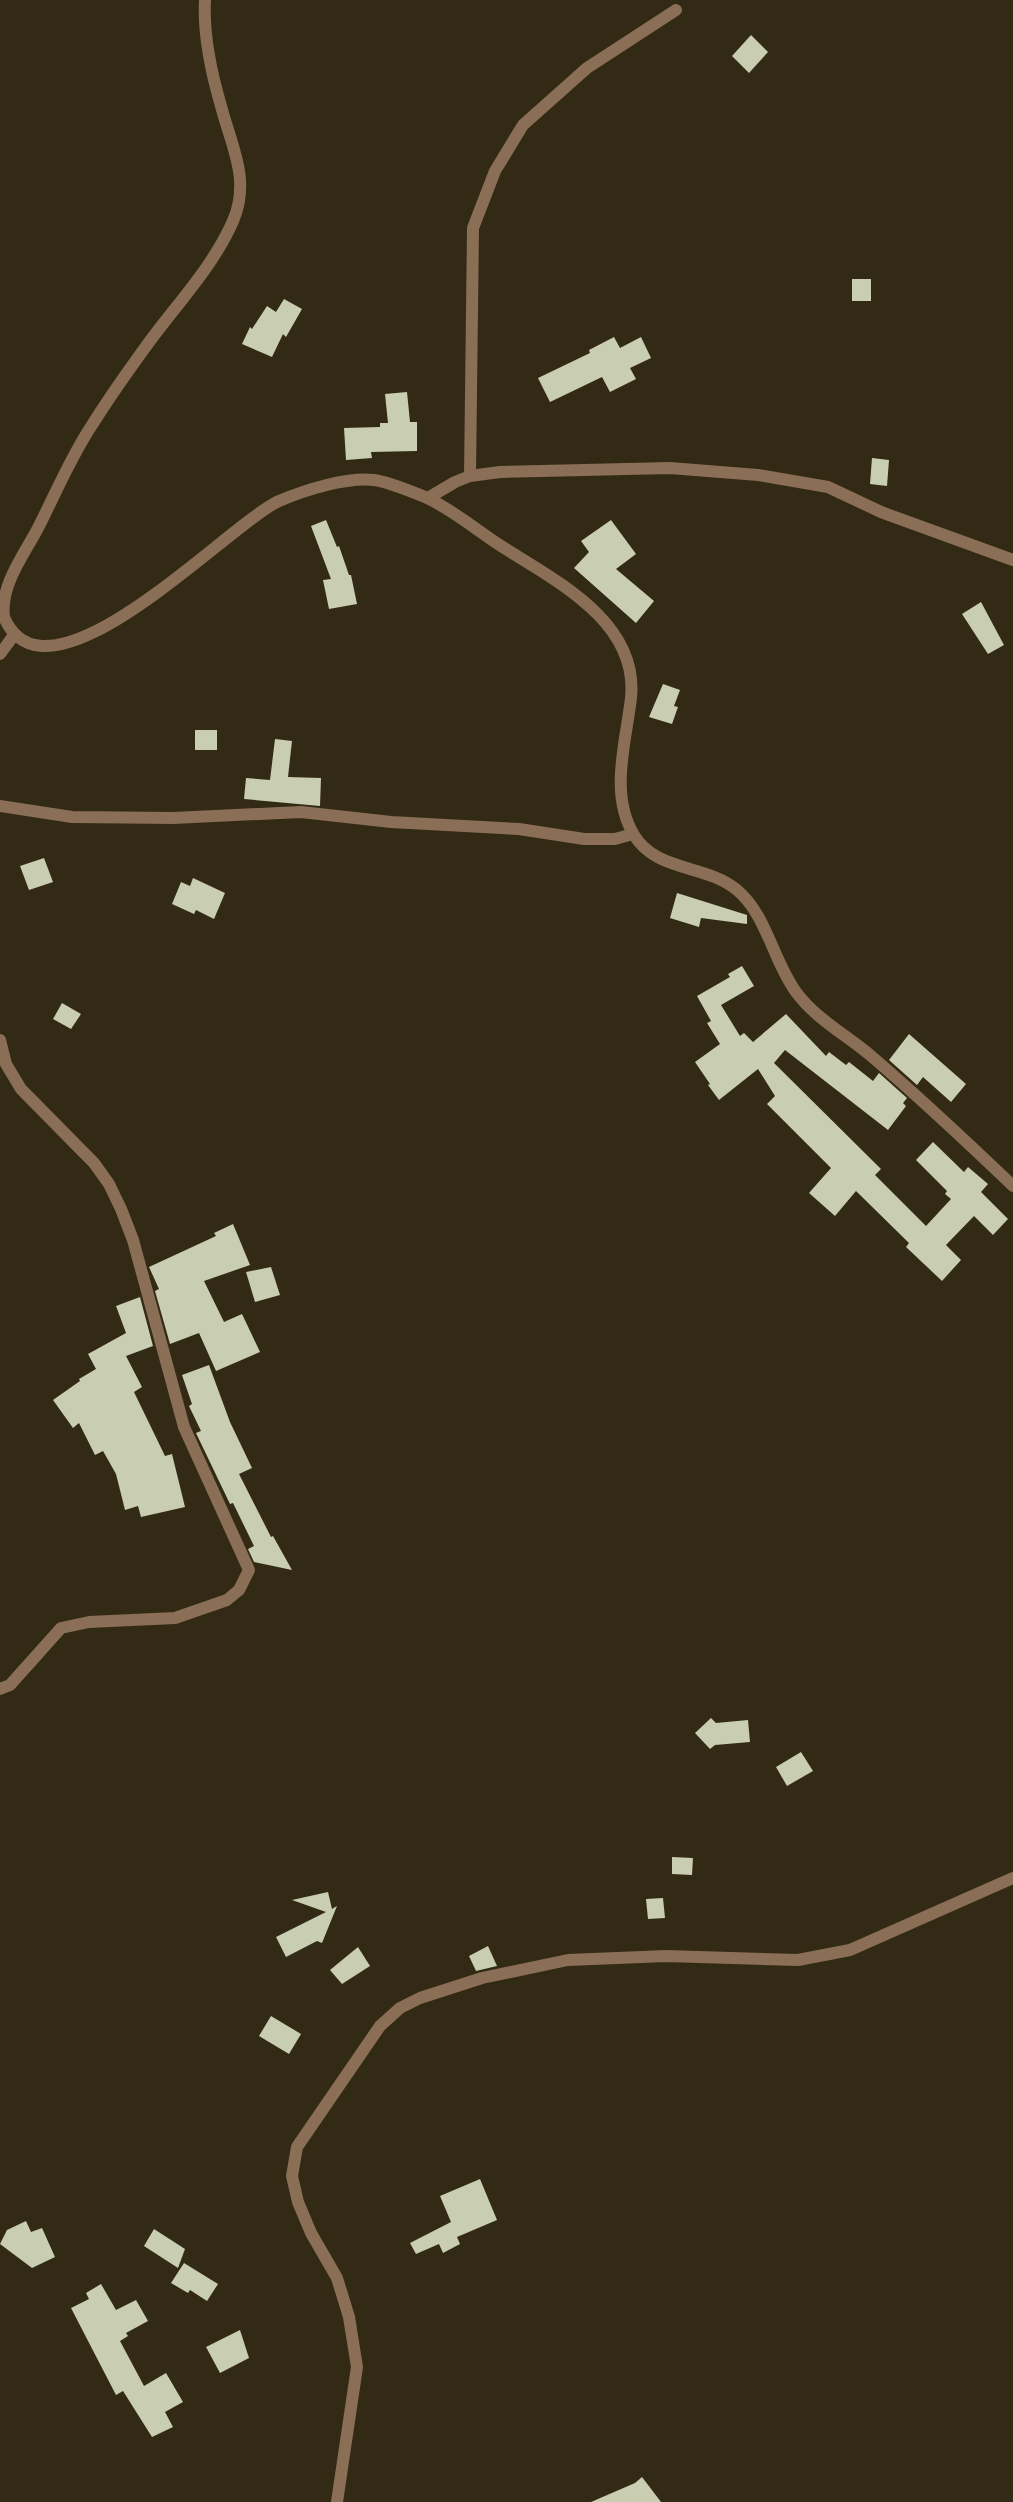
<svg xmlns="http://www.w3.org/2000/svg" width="1013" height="2502" viewBox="0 0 1013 2502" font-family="Raleway,sans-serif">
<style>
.building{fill:#c9cdb2}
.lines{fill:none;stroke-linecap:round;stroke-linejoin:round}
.minor{stroke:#8a6e55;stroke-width:12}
</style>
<rect width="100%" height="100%" fill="#322a14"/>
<!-- building -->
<g class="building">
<polygon points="751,35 768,52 749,73 732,56"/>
<rect x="852" y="279" width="19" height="22"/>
<polygon points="284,299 302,309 286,337 283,334 272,357 242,344 250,327 252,329 267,306 276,312"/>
<polygon points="614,337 620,348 641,337 651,358 630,368 636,379 610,392 602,377 550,402 538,378 590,353 589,350"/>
<polygon points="407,392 410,422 417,422 417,451 371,452 372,458 346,460 344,428 380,427 380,423 388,423 385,394"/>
<polygon points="872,458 889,460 887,486 870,484"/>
<polygon points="326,520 337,547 339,546 349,575 351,575 357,604 329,609 323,580 331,579 311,526"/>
<polygon points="611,520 636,554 616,569 654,601 636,623 574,568 589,552 581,541"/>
<polygon points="981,602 1004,645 988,654 962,614"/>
<polygon points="663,684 680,690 674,706 678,707 672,724 649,717"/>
<rect x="195" y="730" width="22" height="20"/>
<polygon points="275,739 292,741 288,777 321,778 320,806 244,799 246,778 270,780"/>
<polygon points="44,858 53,882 29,890 20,866"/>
<polygon points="193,878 225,893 214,919 196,910 194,914 172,904 181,882 190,886"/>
<polygon points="677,893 747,915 747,924 701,918 699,927 670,918"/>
<polygon points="742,966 754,986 721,1005 740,1036 744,1033 753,1042 786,1014 826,1056 829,1052 846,1065 849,1062 873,1081 879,1073 907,1098 903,1103 906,1106 888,1130 785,1050 774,1063 881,1169 875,1175 926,1226 951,1199 945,1194 947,1191 916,1160 933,1142 964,1172 968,1167 988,1184 981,1192 1008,1219 993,1235 974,1216 946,1245 961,1260 942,1281 906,1247 909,1243 856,1191 835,1216 809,1193 831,1168 767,1104 775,1096 758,1069 719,1100 708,1085 710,1084 695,1062 720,1044 707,1023 711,1021 697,996 730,977 728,974"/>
<polygon points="62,1003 81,1014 71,1029 53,1019"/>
<polygon points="909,1034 966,1084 951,1102 923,1077 917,1085 889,1060"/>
<polygon points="233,1224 250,1265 204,1281 224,1322 242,1314 260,1352 216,1371 199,1333 170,1344 155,1291 159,1289 149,1267 216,1236 214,1233"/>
<polygon points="271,1267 280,1295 255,1302 246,1272"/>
<polygon points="140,1297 153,1346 126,1356 142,1387 134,1392 165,1456 172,1454 185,1507 141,1517 138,1506 125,1510 116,1474 103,1451 95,1455 79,1423 73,1428 53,1400 80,1381 79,1379 96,1369 88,1354 126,1333 116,1306"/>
<polygon points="209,1365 230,1422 252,1468 239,1474 271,1537 273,1536 292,1570 254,1562 248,1549 254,1546 233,1503 230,1504 196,1433 201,1431 189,1406 192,1404 182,1375"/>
<polygon points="711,1718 716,1723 748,1720 750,1742 715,1745 710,1749 695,1733"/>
<polygon points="801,1752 813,1771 787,1786 776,1767"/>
<polygon points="672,1857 693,1858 692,1875 672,1874"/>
<polygon points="328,1892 332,1909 337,1906 322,1943 317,1941 286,1957 276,1937 326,1912 292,1900"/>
<polygon points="663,1898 665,1918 648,1919 646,1899"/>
<polygon points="488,1946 497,1966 476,1971 469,1956"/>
<polygon points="358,1947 370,1966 342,1984 330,1970"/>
<polygon points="271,2016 301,2034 289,2054 259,2036"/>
<polygon points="480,2179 497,2220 457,2237 460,2244 443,2253 439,2244 416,2254 410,2243 451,2222 440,2196"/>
<polygon points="26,2221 31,2232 42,2228 55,2257 32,2268 0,2244 7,2230"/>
<polygon points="154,2229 185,2249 178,2268 144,2246"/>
<polygon points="184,2263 218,2284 207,2301 190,2290 188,2293 171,2283"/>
<polygon points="101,2284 116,2310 136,2300 148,2321 126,2333 128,2336 120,2341 144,2386 166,2373 183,2402 165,2412 173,2427 152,2437 123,2391 116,2395 71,2308 89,2299 86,2293"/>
<polygon points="240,2330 249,2358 220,2373 206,2347"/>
<polygon points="642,2477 661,2502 591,2502 635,2483"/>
</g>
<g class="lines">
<!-- minor -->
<g class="minor">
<path d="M205 0C203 36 211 72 221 106 231 145 251 180 233 221 213 267 176 305 147 345 128 371 109 398 92 425 70 458 55 495 37 530 23 556 0 586 4 617 47 718 227 525 279 501 305 490 346 477 374 480 389 482 410 491 425 497 450 508 474 528 498 544 552 579 639 620 631 698 626 742 609 794 634 835 656 872 706 864 737 890 767 915 773 961 796 992 815 1018 846 1035 870 1055 919 1097 966 1141 1013 1186"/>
<polyline points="470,476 473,228 495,171 523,125 587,68 676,10"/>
<polyline points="428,498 455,482 470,476 500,472 670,468 758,475 828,487 881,512 1013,560"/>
<polyline points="0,654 14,635"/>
<polyline points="0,806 72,817 173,818 301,812 391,822 519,829 584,839 615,839 633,834"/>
<polyline points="0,1040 6,1064 21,1089 94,1163 109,1184 121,1209 133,1240 184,1427 249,1570 239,1590 227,1600 175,1618 89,1622 61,1628 10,1685 0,1689"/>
<polyline points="337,2502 357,2367 349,2317 337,2278 311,2233 298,2202 292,2176 297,2147 380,2026 400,2008 420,1998 482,1978 568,1960 666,1956 798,1960 850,1950 1013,1878"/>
</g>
</g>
</svg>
